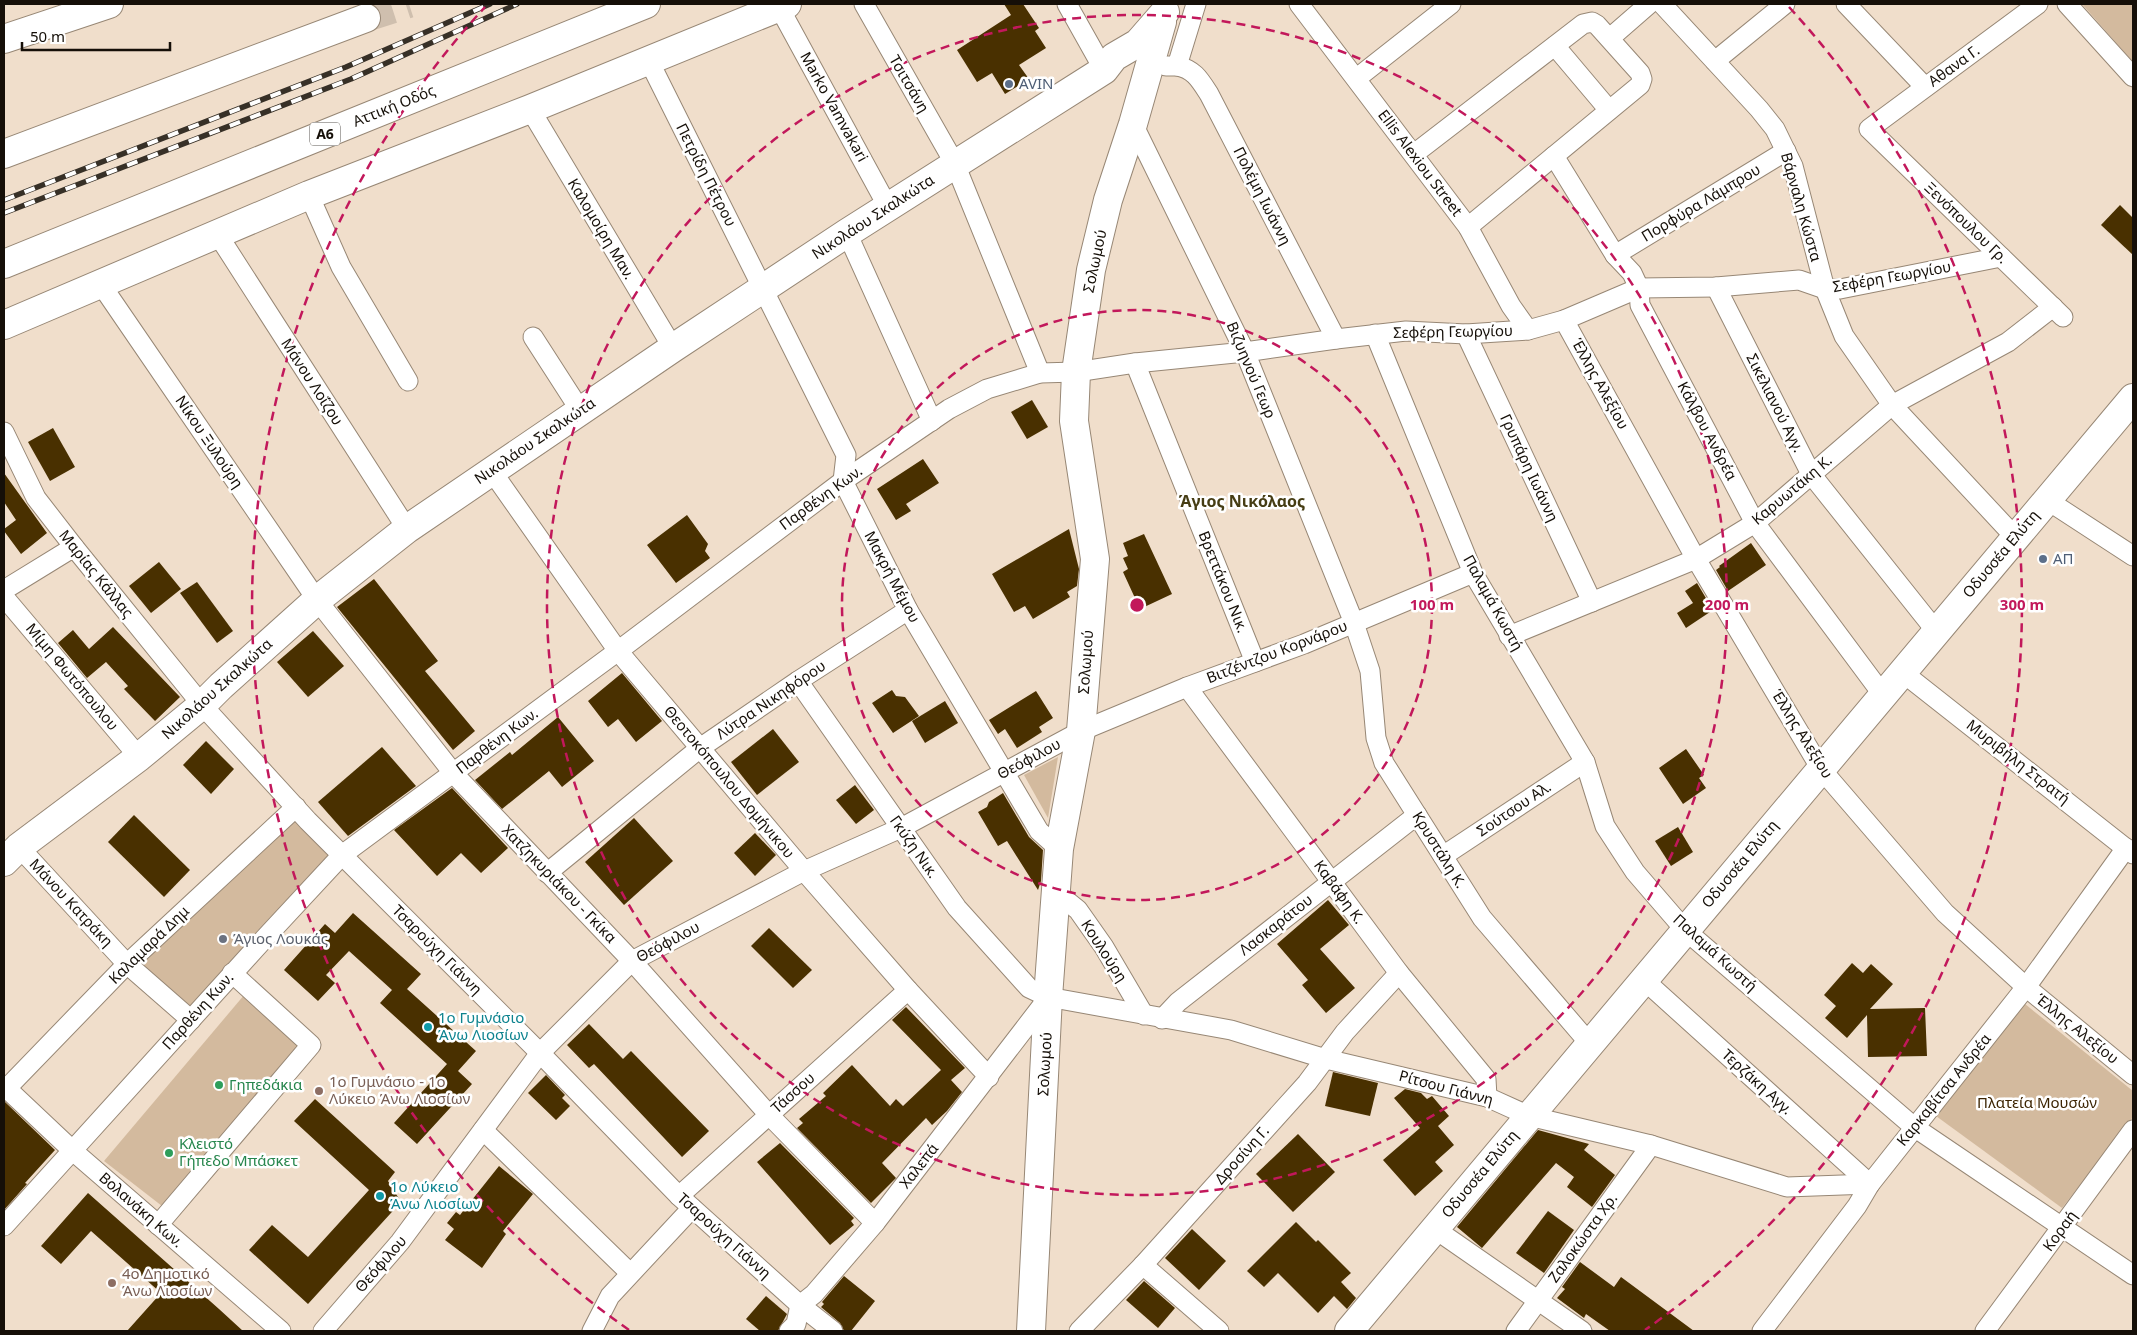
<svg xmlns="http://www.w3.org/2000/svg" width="2137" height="1335" viewBox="0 0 2137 1335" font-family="'Noto Sans',sans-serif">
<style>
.green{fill:#d3ba9e}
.building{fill:#493000}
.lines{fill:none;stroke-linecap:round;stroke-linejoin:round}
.highway-tunnel{stroke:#cfbfae;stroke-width:28;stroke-dasharray:28 14;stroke-linecap:butt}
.street-casing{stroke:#978775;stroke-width:21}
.secondary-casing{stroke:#978775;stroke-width:30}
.highway-casing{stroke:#978775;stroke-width:30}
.street{stroke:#fff;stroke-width:19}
.secondary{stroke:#fff;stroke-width:28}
.highway{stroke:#fff;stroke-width:28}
.rail-casing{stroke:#373027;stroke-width:5.5}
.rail{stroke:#fff;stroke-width:4;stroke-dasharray:11;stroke-linecap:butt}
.ring{fill:none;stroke:#c2185b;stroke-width:2.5;stroke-dasharray:9 6}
.service-dot{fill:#5c6f8a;stroke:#fff;stroke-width:2}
.worship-dot{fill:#6b7280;stroke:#fff;stroke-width:2}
.culture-dot{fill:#0f9aa8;stroke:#fff;stroke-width:2}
.leisure-dot{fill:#2e9e5b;stroke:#fff;stroke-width:2}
.education-dot{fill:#8d6e63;stroke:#fff;stroke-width:2}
.labels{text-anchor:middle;stroke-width:5;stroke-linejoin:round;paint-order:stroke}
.shield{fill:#fff;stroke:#5b5752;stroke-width:1}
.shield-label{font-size:14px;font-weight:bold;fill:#150f08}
.street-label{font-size:15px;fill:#150f08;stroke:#fff}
.service-label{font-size:15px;fill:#4e5e75;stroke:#fff;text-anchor:start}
.worship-label{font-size:15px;fill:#5b616d;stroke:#fff;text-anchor:start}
.culture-label{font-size:15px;fill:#0d838f;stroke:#fff;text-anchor:start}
.education-label{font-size:15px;fill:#785e54;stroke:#fff;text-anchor:start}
.leisure-label{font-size:15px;fill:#27864d;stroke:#fff;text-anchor:start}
.park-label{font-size:15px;fill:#3c2402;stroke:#fff}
.neighbourhood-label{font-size:16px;font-weight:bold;fill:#463d14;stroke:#fff}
.centre{fill:#c2185b;stroke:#fff;stroke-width:2.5}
.ring-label{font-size:15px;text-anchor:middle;font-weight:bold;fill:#c2185b;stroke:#fff;stroke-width:5;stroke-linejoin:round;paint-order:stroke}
</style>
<rect width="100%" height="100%" fill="#f0decb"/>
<!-- green -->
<g class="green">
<polygon points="2082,4 2131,4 2133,7 2133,62"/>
<polygon points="1058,757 1048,818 1024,775"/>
<polygon points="296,807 342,855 191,1020 127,964"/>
<polygon points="245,994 304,1046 162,1206 104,1161"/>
<polygon points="2025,1004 2133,1091 2133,1117 2062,1208 1936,1116"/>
</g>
<!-- building -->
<g class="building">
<polygon points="1004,4 1023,4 1039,28 1035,31 1046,48 1019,65 1029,79 1005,94 992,73 977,82 957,50 1011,15"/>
<polygon points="2120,205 2133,218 2133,255 2101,225"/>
<polygon points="1032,400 1048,427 1027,439 1011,412"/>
<polygon points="53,428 75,467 50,481 28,442"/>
<polygon points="923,459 939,483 906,504 911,511 896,520 877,489"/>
<polygon points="4,473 47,533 21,554 4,531 4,529 16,520 4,502"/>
<polygon points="687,515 708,544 705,551 710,558 676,583 647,545"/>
<polygon points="1069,529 1079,569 1077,586 1067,592 1070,597 1033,619 1025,606 1014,612 992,574"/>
<polygon points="1144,534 1172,594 1140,609 1123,572 1128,569 1123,558 1128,556 1123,543"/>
<polygon points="1751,543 1766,565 1728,591 1716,570 1720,567 1719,566"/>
<polygon points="159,562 181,589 151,613 129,586"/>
<polygon points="374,579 438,661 425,671 475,731 453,750 337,607"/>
<polygon points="197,582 233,631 217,643 180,593"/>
<polygon points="1697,583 1713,610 1686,628 1677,613 1693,603 1685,591"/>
<polygon points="113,627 180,697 155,721 124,689 128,686 106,662 87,678 58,643 73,630 89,649"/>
<polygon points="313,631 344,666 308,697 277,662"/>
<polygon points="622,673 662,721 636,742 618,719 608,727 588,701"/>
<polygon points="892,690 896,696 905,697 919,716 893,733 872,703"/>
<polygon points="1036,691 1053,718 1039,727 1042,732 1017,748 1005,729 998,734 989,720"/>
<polygon points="945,701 958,723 925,743 912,721"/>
<polygon points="558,717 594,761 562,787 549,771 502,809 475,780 510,752 512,755"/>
<polygon points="773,729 799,762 757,795 731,762"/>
<polygon points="206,741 234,769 211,794 183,765"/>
<polygon points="382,747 416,786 348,836 318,802"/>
<polygon points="1686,749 1704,775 1699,778 1706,788 1683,804 1659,768"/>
<polygon points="855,785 874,810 856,824 836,800"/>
<polygon points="452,788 508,848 481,873 461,853 437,876 394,830"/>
<polygon points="1003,793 1029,837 1043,850 1041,881 1038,890 1007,841 998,846 978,812 987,807 989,802"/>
<polygon points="134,815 190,870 164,897 108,842"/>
<polygon points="634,818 673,861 624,905 585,862"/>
<polygon points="1678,827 1693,852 1671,866 1655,841"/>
<polygon points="755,833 776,855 755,876 734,853"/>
<polygon points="1328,900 1349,925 1320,949 1355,988 1326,1013 1302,985 1308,980 1277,944"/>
<polygon points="353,913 421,974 407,989 476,1051 458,1071 472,1084 417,1144 394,1123 447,1064 380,1003 392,990 349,951 326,975 335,983 318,1001 284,970 325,924 335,933"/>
<polygon points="769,928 812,970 793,988 751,946"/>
<polygon points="1852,963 1863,973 1871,964 1893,984 1870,1009 1925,1008 1927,1056 1868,1057 1867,1015 1847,1038 1825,1018 1836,1006 1824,995"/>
<polygon points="906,1007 965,1068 951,1080 962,1092 947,1111 932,1125 926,1118 882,1163 896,1178 871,1203 797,1128 803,1123 799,1119 826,1096 823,1093 852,1065 890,1106 896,1099 903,1106 941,1070 892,1020"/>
<polygon points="589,1024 623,1059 631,1051 709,1131 682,1157 594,1064 589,1068 567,1045"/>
<polygon points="1333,1072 1378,1083 1370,1116 1325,1106"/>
<polygon points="546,1075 565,1095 562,1098 570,1106 556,1120 528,1093"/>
<polygon points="1405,1089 1421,1093 1427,1099 1432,1096 1449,1116 1438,1126 1454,1145 1435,1162 1443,1171 1415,1196 1383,1160 1420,1128 1394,1098"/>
<polygon points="315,1099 395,1172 388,1181 401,1202 308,1304 249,1250 272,1225 308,1257 369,1190 294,1121"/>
<polygon points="4,1101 55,1150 25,1183 27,1184 4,1210"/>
<polygon points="1538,1130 1589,1144 1584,1150 1615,1175 1592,1207 1567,1187 1574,1177 1556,1163 1482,1248 1457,1227"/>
<polygon points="1298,1134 1335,1172 1293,1212 1256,1174"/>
<polygon points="780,1143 854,1218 851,1221 854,1225 830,1245 757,1162"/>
<polygon points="499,1166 533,1194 503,1231 506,1234 482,1268 445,1240 454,1229 447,1223 456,1212 460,1215"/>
<polygon points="88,1193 219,1309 243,1331 127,1331 161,1293 91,1231 61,1264 41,1246"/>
<polygon points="1548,1211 1574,1230 1544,1273 1516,1253"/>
<polygon points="1296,1222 1316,1242 1318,1240 1351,1273 1341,1282 1356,1298 1347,1309 1334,1296 1318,1313 1278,1273 1264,1287 1247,1271"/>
<polygon points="1192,1229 1226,1261 1199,1290 1165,1258"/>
<polygon points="1580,1262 1614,1287 1621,1277 1694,1331 1610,1331 1586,1314 1584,1318 1557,1298 1565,1289 1562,1287"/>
<polygon points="844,1276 875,1301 851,1331 844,1331 840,1323 821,1307 824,1304 822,1302"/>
<polygon points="1144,1281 1175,1308 1158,1328 1126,1300"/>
<polygon points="766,1296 787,1314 778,1331 760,1331 746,1319"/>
</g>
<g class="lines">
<!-- highway-tunnel -->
<polyline class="highway-tunnel" points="366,18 409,4"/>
<!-- street casing -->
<g class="street-casing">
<g id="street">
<polyline points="864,4 955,164 1040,373"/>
<polyline points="1067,4 1104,70"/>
<polyline points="1299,4 1468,227 1511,306 1528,330"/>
<polyline points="1662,4 1759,109 1775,129 1793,166 1825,289 1844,336 1892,405 2015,537"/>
<polyline points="1846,4 1925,87"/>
<polyline points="2038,4 1869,129 2063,317"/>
<polyline points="2067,4 2133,77"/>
<polyline points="779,7 888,207"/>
<polyline points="1610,38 1649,4"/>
<polyline points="1555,46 1609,110"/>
<polyline points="649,61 846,455 843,481 908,610 1039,831 1059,849"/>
<polyline points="1715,61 1785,4"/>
<polyline points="1166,66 1177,66 1196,4"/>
<path d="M1177 66C1194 69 1200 80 1209 94L1336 339"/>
<polyline points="1357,78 1451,4"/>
<polyline points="530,109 673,348"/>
<polyline points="1133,124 1245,352 1354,623 1370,671 1376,738 1384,763 1482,918 1590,1044"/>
<polyline points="1414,154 1583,24 1592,22 1597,25 1640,73 1642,79 1640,85 1468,227"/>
<polyline points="1554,156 1615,255 1632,273 1639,288 1640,305 1755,523 1883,695"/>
<polyline points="309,195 341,267 408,381"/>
<polyline points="847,233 932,421"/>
<polyline points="218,235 407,529"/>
<polyline points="1615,255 1786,151"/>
<polyline points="100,283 317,600 454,774 632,961 769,1115 875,1223"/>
<polyline points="1716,287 1811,474 1936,631"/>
<polyline points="1564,320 1696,559 1821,769 1945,913 2026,987 2133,1075"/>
<polyline points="1375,334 1473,573 1585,762 1605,826 1635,872 1685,930 1914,1127 2133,1275"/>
<polyline points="1466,334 1592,602"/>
<polyline points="533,337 580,410"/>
<polyline points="1135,363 1255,662"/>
<polyline points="4,432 36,498 74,547 202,705 308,821 540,1053 679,1196 800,1305 833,1331"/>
<polyline points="491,470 618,651 804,871 908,990 989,1077"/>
<polyline points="2047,500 2133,556"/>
<polyline points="4,590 74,547"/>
<polyline points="4,597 139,757"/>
<polyline points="1509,636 1696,559 1755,523 1892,405 2008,342 2053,307"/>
<polyline points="1902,672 2133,854"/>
<polyline points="798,681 957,908 1029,988 1048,997 1231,1030 1326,1059 1487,1097 1529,1116 1651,1145 1787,1187 1870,1184"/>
<polyline points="1187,687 1399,973 1486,1079 1487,1097"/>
<polyline points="19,847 127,964 191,1020"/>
<polyline points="1443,856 1585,762"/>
<polyline points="547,873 700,748 798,681 908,610"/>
<polyline points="1057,893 1078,910 1104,947 1144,1015"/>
<polyline points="1644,980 1870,1184"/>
<polyline points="1162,1019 1178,1002 1417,815"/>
<polyline points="4,1086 73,1151 281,1331"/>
<polyline points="7,1088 127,964 296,807"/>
<polyline points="483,1130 630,1273"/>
<polyline points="679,1196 908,990"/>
<polyline points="158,1225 311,1045 232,973"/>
<polyline points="4,1226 264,939 342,855 618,651 843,481 949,409 987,389 1040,373 1076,372 1135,363 1245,352 1336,339 1406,331 1466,334 1528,330 1564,320 1639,288 1716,287 1799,280 1825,289 1840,289 2001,257"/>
<polyline points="1435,1229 1582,1331"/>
<polyline points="1143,1265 1219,1331"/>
<polyline points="323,1331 400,1242 540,1053 632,961 804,871 901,828 1081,731 1187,687 1304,644 1473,573"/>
<polyline points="592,1331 610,1296 692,1208"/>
<polyline points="789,1331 796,1324 800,1305 814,1294 875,1223 1048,998"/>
<polyline points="1079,1331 1143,1265 1307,1083 1345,1032 1399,973"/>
<polyline points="1516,1331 1651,1145"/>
<polyline points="1762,1331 1857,1206 1870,1184 2026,987 2126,848"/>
<polyline points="1985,1331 2133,1130"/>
</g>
</g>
<!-- secondary casing -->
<g class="secondary-casing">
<g id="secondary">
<polyline points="4,39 109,4"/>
<polyline points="4,325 309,195 530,109 787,4"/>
<polyline points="4,862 19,847 139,757 202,705 221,686 317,600 407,529 673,348 847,233 1104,70 1114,57 1138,43 1165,12"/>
<polyline points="1031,1331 1048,997 1059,849 1081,731 1095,559 1074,421 1076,372 1091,270 1108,200 1133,124 1162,22"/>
<polyline points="1349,1331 2133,398"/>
</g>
</g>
<!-- highway casing -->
<g class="highway-casing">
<g id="highway">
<polyline points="4,154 366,18"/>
<polyline points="4,264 646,4"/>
</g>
</g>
<!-- street -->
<use href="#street" class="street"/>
<!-- secondary -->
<use href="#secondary" class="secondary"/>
<!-- highway -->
<use href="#highway" class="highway"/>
<!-- rail casing -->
<g class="rail-casing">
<g id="rail">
<polyline points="4,200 346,67 490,4"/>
<polyline points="4,213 351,79 517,4"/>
</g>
</g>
<!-- rail -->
<use href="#rail" class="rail"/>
</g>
<!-- distance rings -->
<g class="ring">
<circle cx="1137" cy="605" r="295"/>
<circle cx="1137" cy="605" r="590"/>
<path d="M629 1330A885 885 0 0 1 485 7M1789 7A885 885 0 0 1 1645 1330"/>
</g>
<!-- markers -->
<g class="service-dot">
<circle cx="1009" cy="84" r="5"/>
<circle cx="2043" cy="559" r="5"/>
</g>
<circle class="worship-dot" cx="223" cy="939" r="5"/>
<g class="culture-dot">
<circle cx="428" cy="1027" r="5"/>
<circle cx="380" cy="1196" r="5"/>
</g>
<g class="leisure-dot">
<circle cx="219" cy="1085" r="5"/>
<circle cx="169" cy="1153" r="5"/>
</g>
<g class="education-dot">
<circle cx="319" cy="1091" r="5"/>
<circle cx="112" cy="1283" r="5"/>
</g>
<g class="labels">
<!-- shield labels -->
<rect class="shield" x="310" y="122.5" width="30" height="23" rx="4"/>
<g class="shield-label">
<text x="325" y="139">Α6</text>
</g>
<!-- street labels -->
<g class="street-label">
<text transform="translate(1954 66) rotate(-36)" y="5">Αθανα Γ.</text>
<text transform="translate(909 84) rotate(60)" y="5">Τσιτσάνη</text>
<text transform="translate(394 106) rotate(-22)" y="5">Αττική Οδός</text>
<text transform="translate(834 107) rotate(61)" y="5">Marko Vamvakari</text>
<text transform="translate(1420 163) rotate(53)" y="5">Ellis Alexiou Street</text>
<text transform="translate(706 175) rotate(63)" y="5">Πετρίδη Πέτρου</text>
<text transform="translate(1262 196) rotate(63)" y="5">Πολέμη Ιωάννη</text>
<text transform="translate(1701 203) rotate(-31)" y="5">Πορφύρα Λάμπρου</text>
<text transform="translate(1801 207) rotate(74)" y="5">Βάρναλη Κώστα</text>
<text transform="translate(873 217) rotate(-33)" y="5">Νικολάου Σκαλκώτα</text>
<text transform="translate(1966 223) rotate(44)" y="5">Ξενόπουλου Γρ.</text>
<text transform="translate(601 229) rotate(59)" y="5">Καλομοίρη Μαν.</text>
<text transform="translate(1095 261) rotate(-78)" y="5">Σολωμού</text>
<text transform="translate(1892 277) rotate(-10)" y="5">Σεφέρη Γεωργίου</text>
<text transform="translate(1453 332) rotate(-1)" y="5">Σεφέρη Γεωργίου</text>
<text transform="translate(1251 370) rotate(67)" y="5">Βιζυηνού Γεωρ</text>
<text transform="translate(312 382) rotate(57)" y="5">Μάνου Λοΐζου</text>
<text transform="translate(1600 384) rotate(61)" y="5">Έλλης Αλεξίου</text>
<text transform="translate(1775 403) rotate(63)" y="5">Σικελιανού Αγγ.</text>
<text transform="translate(1707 431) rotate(62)" y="5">Κάλβου Ανδρέα</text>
<text transform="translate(535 441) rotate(-34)" y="5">Νικολάου Σκαλκώτα</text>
<text transform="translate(209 442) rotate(56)" y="5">Νίκου Ξυλούρη</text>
<text transform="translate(1529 468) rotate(65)" y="5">Γρυπάρη Ιωάννη</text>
<text transform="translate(1792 490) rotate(-40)" y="5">Καρυωτάκη Κ.</text>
<text transform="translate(821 498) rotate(-36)" y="5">Παρθένη Κων.</text>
<text transform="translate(2001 554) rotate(-50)" y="5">Οδυσσέα Ελύτη</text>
<text transform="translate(96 574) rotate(51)" y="5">Μαρίας Κάλλας</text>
<text transform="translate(892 577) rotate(62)" y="5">Μακρή Μέμου</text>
<text transform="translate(1223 582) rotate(68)" y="5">Βρεττάκου Νικ.</text>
<text transform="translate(1493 603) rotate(61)" y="5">Παλαμά Κωστή</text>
<text transform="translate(1277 652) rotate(-21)" y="5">Βιτζέντζου Κορνάρου</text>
<text transform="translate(1086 662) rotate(-86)" y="5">Σολωμού</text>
<text transform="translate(72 677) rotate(50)" y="5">Μίμη Φωτόπουλου</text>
<text transform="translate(217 689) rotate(-42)" y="5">Νικολάου Σκαλκώτα</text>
<text transform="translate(771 700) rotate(-34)" y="5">Λύτρα Νικηφόρου</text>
<text transform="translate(1802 734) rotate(58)" y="5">Έλλης Αλεξίου</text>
<text transform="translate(497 741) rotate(-37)" y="5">Παρθένη Κων.</text>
<text transform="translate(1029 759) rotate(-28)" y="5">Θεόφιλου</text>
<text transform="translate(2018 762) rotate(38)" y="5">Μυριβήλη Στρατή</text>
<text transform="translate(729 782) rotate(50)" y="5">Θεοτοκόπουλου Δομήνικου</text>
<text transform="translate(1514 809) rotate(-34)" y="5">Σούτσου Αλ.</text>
<text transform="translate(914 847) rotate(55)" y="5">Γκύζη Νικ.</text>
<text transform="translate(1439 850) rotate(58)" y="5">Κρυστάλη Κ.</text>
<text transform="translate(1740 864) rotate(-50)" y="5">Οδυσσέα Ελύτη</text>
<text transform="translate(559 884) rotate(46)" y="5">Χατζηκυριάκου - Γκίκα</text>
<text transform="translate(1339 892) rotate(54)" y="5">Καβάφη Κ.</text>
<text transform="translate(71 903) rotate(47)" y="5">Μάνου Κατράκη</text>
<text transform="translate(1276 925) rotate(-38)" y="5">Λασκαράτου</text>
<text transform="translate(668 942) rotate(-28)" y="5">Θεόφιλου</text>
<text transform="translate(149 945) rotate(-44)" y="5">Καλαμαρά Δημ</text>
<text transform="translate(437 950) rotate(45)" y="5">Τσαρούχη Γιάννη</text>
<text transform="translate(1104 951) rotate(57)" y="5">Κουλούρη</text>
<text transform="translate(1715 953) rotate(42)" y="5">Παλαμά Κωστή</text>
<text transform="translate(198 1011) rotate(-48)" y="5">Παρθένη Κων.</text>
<text transform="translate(2077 1029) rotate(39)" y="5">Έλλης Αλεξίου</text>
<text transform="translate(1045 1064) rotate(-87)" y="5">Σολωμού</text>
<text transform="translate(1757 1082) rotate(42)" y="5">Τερζάκη Αγγ.</text>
<text transform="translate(1446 1088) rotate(15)" y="5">Ρίτσου Γιάννη</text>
<text transform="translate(1944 1090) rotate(-51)" y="5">Καρκαβίτσα Ανδρέα</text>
<text transform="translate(793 1093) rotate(-42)" y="5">Τάσσου</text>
<text transform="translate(1242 1155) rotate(-48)" y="5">Δροσίνη Γ.</text>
<text transform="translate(919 1166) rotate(-52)" y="5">Χαλεπά</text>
<text transform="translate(1480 1174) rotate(-50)" y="5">Οδυσσέα Ελύτη</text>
<text transform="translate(141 1210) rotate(41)" y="5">Βολανάκη Κων.</text>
<text transform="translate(2060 1231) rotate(-54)" y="5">Κοραή</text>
<text transform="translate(724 1236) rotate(42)" y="5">Τσαρούχη Γιάννη</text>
<text transform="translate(1583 1238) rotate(-54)" y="5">Ζαλοκώστα Χρ.</text>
<text transform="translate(381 1264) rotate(-49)" y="5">Θεόφιλου</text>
</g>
<!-- service labels -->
<g class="service-label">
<text x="1019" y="89">AVIN</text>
<text x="2053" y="564">ΑΠ</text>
</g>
<!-- worship labels -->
<g class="worship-label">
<text x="233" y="944">Άγιος Λουκάς</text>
</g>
<!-- culture labels -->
<g class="culture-label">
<text x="438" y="1023">1ο Γυμνάσιο<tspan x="438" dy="17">Άνω Λιοσίων</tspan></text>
<text x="390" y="1192">1ο Λύκειο<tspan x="390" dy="17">Άνω Λιοσίων</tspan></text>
</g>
<!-- education labels -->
<g class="education-label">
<text x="329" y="1087">1ο Γυμνάσιο - 1ο<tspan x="329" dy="17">Λύκειο Άνω Λιοσίων</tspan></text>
<text x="122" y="1279">4ο Δημοτικό<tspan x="122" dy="17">Άνω Λιοσίων</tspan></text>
</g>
<!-- leisure labels -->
<g class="leisure-label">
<text x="229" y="1090">Γηπεδάκια</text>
<text x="179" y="1149">Κλειστό<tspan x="179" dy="17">Γήπεδο Μπάσκετ</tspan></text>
</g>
<!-- park labels -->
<g class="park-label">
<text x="2037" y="1108">Πλατεία Μουσών</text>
</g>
<!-- neighbourhood labels -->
<g class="neighbourhood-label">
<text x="1242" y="507">Άγιος Νικόλαος</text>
</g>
</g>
<circle cx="1137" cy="605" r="8" class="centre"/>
<g class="ring-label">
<text x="1432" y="610">100 m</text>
<text x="1727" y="610">200 m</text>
<text x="2022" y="610">300 m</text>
</g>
<!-- border -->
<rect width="2137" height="1335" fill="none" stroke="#150f08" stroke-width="10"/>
<!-- scale -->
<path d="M22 42v8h148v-8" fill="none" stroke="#150f08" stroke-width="2.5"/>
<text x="30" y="42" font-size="15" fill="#150f08" stroke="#ffffff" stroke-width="4" paint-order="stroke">50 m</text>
</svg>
